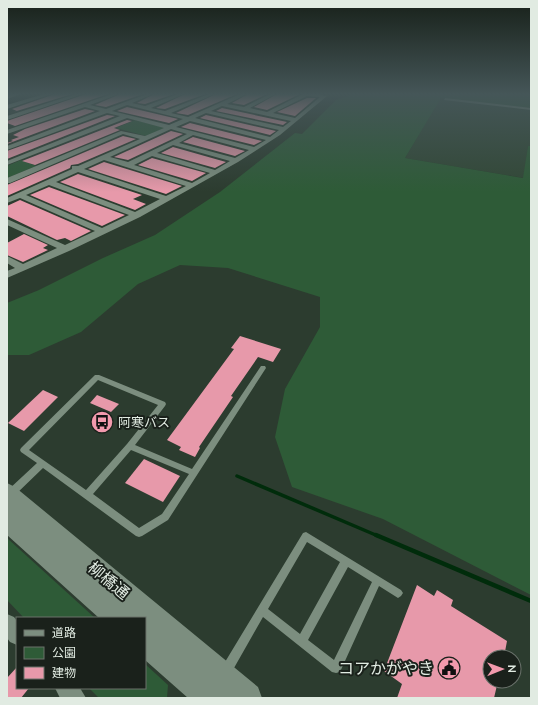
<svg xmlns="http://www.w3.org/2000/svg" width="538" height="705" viewBox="0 0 538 705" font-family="'Nunito Sans','Noto Sans JP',sans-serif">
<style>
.built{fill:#314735}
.green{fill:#2e5b37}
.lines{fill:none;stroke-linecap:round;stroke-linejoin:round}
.stream-far1{stroke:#002c0b;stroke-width:3.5}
.stream{stroke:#002c0b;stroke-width:4.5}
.building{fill:#e799aa}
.lane{fill:#7c8e7f;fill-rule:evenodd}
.street{fill:#7c8e7f;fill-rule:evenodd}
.secondary{fill:#7c8e7f;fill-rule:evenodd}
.labels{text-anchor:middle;stroke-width:4;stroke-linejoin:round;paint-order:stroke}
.poi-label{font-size:13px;fill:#e1ebe2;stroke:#1a211b;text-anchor:start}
.near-street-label{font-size:16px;fill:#e1ebe2;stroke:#1a211b}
.near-poi-label{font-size:16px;fill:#e1ebe2;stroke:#1a211b;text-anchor:end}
</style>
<rect width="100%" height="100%" fill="#2c3c2f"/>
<!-- built -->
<polygon class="built" points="441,97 531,108 531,146 528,146 524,178 405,158"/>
<!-- green -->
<g class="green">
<polygon points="353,94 531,94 531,108 441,98 405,158 523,178 528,146 531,146 531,595 383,519 292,487 275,437 285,389 320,327 320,297 228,268 180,265 138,284 81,332 29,355 7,355 7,303 39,290 103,258 155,235 220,192 295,133 302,134 336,100"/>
<polygon points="135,120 165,128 146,136 116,128"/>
<polygon points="21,160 36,166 7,178 7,166"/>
<polygon points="7,538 95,618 24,618 7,600"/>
<polygon points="145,664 168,685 167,698 99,698 89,688 145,688"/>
</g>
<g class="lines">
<!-- stream-far1 -->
<polyline class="stream-far1" points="237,476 378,536"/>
<!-- stream -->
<polyline class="stream" points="376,535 531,601"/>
</g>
<!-- building -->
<g class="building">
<polygon points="53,94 72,94 7,114 17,111 12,109 52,95"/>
<polygon points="84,94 108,94 15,126 7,123 7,121 83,95"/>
<polygon points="120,94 143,94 106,107 95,105"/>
<polygon points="154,94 174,94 145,104 137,103"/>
<polygon points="185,94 205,94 165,109 156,108"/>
<polygon points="216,94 237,94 188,115 176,113"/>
<polygon points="248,94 267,94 244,105 232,103"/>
<polygon points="277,94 300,94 267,110 254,107"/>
<polygon points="307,98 316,98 295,116 277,112"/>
<polygon points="127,107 178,119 169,123 117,111"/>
<polygon points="222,108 287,122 283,125 216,111"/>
<polygon points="85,109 95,111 7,144 7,143 13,141 11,140 19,137 13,135 25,129"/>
<polygon points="107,115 115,116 7,159 7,151"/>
<polygon points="206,115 276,131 270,135 200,118"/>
<polygon points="127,120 132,121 114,128 120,130 35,165 22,161"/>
<polygon points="190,123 262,141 254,145 181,127"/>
<polygon points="171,131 183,134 128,160 114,157"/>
<polygon points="123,136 136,139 78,164 71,165 70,168 7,196 7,185"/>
<polygon points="193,137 245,151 235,156 183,142"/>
<polygon points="173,147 226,162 215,168 161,153"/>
<polygon points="152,158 206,173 192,181 138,165"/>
<polygon points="104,162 182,186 166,194 88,169"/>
<polygon points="78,174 142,195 133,199 146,204 135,210 60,182"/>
<polygon points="49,187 125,215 102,226 30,195"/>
<polygon points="20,200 91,231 71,241 65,238 57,240 7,216 7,206"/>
<polygon points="24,234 48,245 43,248 48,250 23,262 7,255 7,243"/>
<polygon points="240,336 281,349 273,362 258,357 231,396 233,397 199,447 200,448 195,457 179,450 181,447 167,440 234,349 231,348"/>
<polygon points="43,390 58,397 24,431 8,423"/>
<polygon points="97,395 119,404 111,412 90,403"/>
<polygon points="144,459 180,476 163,502 125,483"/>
<polygon points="417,585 434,596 437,590 453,600 451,606 507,641 504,657 490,657 490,681 498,681 494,698 397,698 402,684 384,671"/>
<polygon points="17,667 17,688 29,688 21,698 7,698 7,678"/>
</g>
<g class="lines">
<!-- lane -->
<g class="lane">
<polygon points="445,98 531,108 531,110 444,100"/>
<path d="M261 366H265L266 368 168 520 142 536 139 537 136 536 43 468 14 496 11 497 8 496 7 493 8 490 37 463 21 452 20 450 21 448 95 375H99L165 402 166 404 165 406 135 445 192 469ZM98 380 158 405 127 444 86 490 29 450ZM131 450 189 474 162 514 139 528 93 494Z"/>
<path d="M306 532 401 590 403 593 401 596 398 598 379 586 340 672 336 673 332 672 263 617 230 675 226 676 222 675 221 671 222 667 303 533ZM307 542 340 562 300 634 268 609ZM348 567 372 582 334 660 308 640Z"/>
</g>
<!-- street -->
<g class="street">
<polygon points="13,94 21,94 7,99 7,95"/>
<polygon points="44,94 52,94 7,109 7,105"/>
<polygon points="76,94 83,94 7,120 7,116"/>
<path d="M112 94H119L90 105 106 109 147 94H153L132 103 145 106 178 94H184L151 108 165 111 209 94H215L171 113 188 117 240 94H247L227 104 244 107 270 94H276L250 108 267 112 303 94H318L327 96 280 135 238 162 140 217 69 251 7 278V271L15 268 7 263V256L23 264 57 248 7 225V219L65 245 95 231 20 198 7 203V198L72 169V166H78L140 139 123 134 10 183H7V178L121 131 145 136 164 128 127 118 7 165V161L120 116 107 113 7 150V146L100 111 85 107 7 134V130ZM307 96 320 97 295 118 273 113ZM127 105 183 119 169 125 112 111ZM222 106 291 121 283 127 211 111ZM206 113 279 130 270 137 195 118ZM190 121 266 140 254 147 176 127ZM171 129 187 134 128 162 110 157ZM193 135 249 150 235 158 179 143ZM173 145 230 161 215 170 157 153ZM152 156 210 173 192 183 134 165ZM104 160 186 186 166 196 84 169ZM78 172 160 199 135 212 56 182ZM49 185 129 215 102 228 26 195Z"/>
<polygon points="7,614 14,617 17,621 17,645 10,642 7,638"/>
<polygon points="55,688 80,688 86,698 60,698"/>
</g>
<!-- secondary -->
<polygon class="secondary" points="7,483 15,487 258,687 262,698 188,698 145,660 145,618 99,618 7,535"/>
</g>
<!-- sky -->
<linearGradient id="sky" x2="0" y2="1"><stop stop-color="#18211a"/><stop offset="0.49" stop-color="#455658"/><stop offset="1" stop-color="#455658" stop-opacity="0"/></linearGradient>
<rect width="538" height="192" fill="url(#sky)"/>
<!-- icons -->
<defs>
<g id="bus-disc" transform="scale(1.15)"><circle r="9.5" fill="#f29aad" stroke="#1a211b"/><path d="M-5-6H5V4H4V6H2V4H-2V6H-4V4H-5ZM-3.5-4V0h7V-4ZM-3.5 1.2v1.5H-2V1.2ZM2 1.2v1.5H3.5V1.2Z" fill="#111"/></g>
<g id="civic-disc" transform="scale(1.15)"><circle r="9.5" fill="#f29aad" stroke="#1a211b"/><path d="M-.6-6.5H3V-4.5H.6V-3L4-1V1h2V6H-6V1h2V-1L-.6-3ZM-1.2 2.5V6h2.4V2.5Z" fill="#111"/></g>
</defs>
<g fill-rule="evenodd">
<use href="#bus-disc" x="102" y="422"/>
<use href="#civic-disc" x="449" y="668"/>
</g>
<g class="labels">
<!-- poi labels -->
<g class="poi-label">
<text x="118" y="427">阿寒バス</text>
</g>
<!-- near-street labels -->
<g class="near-street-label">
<text transform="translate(109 580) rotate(40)" y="6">柳橋通</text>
</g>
<!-- near-poi labels -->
<g class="near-poi-label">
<text x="434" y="674">コアかがやき</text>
</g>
</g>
<!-- border -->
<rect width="538" height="705" fill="none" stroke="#e1ebe2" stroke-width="16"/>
<!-- legend -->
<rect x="16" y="617" width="130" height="72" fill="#1a211b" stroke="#6a726b"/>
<rect x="24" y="630" width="20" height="6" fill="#7c8e7f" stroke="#6a726b"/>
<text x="52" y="637" font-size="12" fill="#e1ebe2">道路</text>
<rect x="24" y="647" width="20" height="12" fill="#2e5b37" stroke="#6a726b"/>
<text x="52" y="657" font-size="12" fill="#e1ebe2">公園</text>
<rect x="24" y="667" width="20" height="12" fill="#e799aa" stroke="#6a726b"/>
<text x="52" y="677" font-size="12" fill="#e1ebe2">建物</text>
<!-- north arrow -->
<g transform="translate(502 669) rotate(89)"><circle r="19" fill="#1a211b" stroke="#6a726b"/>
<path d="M0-3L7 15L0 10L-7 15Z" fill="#f29aad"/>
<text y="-6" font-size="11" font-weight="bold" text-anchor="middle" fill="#e1ebe2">N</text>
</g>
</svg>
